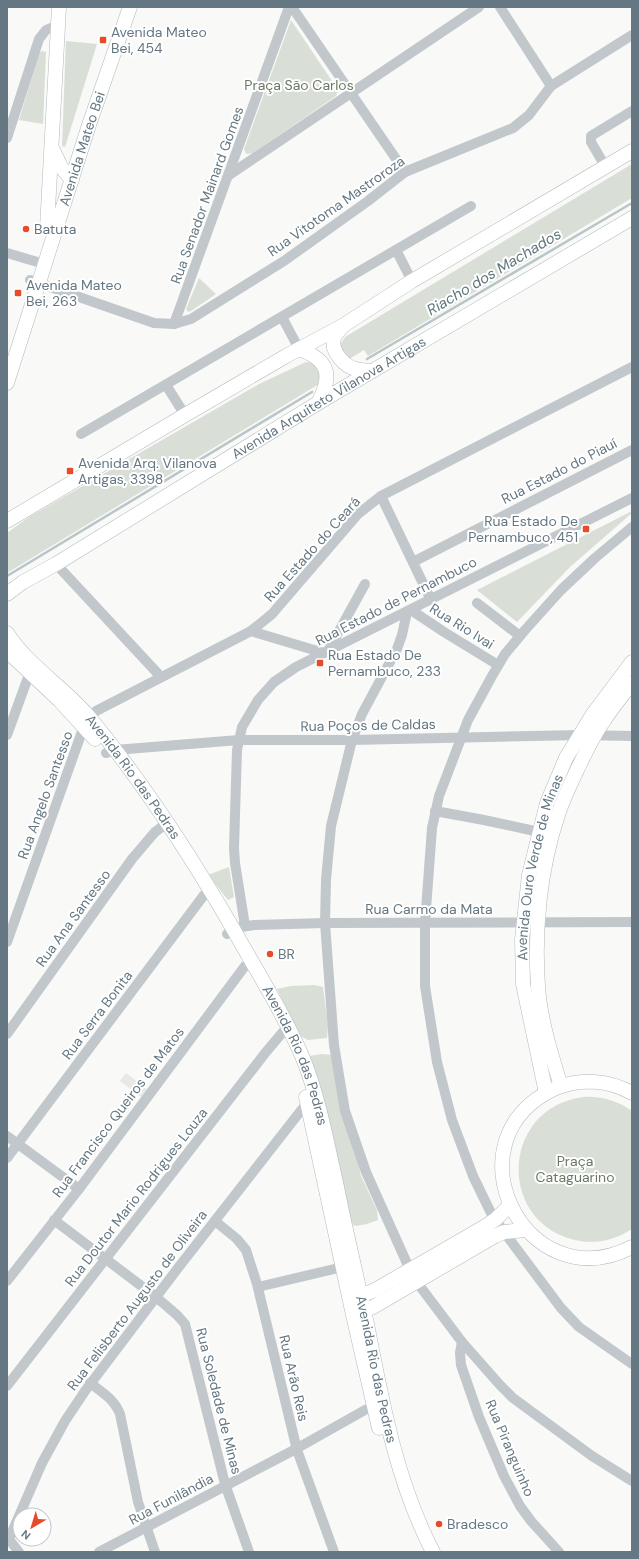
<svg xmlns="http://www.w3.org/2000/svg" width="639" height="1559" viewBox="0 0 639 1559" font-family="'DM Sans',sans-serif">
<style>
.built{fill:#e7e9e8}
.green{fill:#d9ded6}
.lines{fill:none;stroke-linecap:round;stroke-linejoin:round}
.stream{stroke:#b8c6c9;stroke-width:2.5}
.secondary-casing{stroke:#b2b9be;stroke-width:15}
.street{stroke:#c2c7cb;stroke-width:10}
.secondary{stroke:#fff;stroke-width:14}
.poi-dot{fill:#e64b2a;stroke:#fff;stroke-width:1.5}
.labels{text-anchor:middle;stroke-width:4;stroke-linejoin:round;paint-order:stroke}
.poi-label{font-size:14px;fill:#647782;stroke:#fff;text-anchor:start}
.park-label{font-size:14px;fill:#687a63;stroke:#fff}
.street-label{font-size:14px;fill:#647782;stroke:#fff}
.water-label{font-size:15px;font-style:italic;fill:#5e767c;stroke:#fff}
</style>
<rect width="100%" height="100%" fill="#f9f9f7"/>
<!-- built -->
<polygon class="built" points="126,1073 147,1089 141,1097 120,1081"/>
<!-- green -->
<g class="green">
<polygon points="291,20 338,90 336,96 253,153 246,154 244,149"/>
<polygon points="66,41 97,44 65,147 62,146"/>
<polygon points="42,51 46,52 43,124 19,120 39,53"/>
<polygon points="632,164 632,198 368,356 364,350 346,361 340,345 345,337"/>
<polygon points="199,278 216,294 191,311 188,312 186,309"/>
<path d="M306 362C319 365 320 369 324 381L7 573V533L29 517 259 384Z"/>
<polygon points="632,511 632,513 570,567 517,622 477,590"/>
<polygon points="229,867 234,897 228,900 208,875"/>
<polygon points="314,985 323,987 328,1026 327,1038 308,1040 300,1036 277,989 291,986"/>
<polygon points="322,1054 333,1055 361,1176 377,1210 378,1220 367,1224 355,1226 350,1221 332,1132 309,1056"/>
<path d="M584 1097C601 1096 618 1101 632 1111V1229C617 1239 598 1244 580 1241 496 1227 499 1107 584 1097Z"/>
</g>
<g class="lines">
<!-- stream -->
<g class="stream">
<polyline points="367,359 632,203"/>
<polyline points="7,576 312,392"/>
</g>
<!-- secondary casing -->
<g class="secondary-casing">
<g id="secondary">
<polyline points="53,150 61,167 72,180"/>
<polyline points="47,228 59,7"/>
<path d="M344 325C340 329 336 333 334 338 330 351 345 367 356 369 361 371 367 370 372 371"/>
<path d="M299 349C329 360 333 375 318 403"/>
<path id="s1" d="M7 383 89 125 130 7"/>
<polyline points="7,521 185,415 286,356 344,325 412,281 632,151"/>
<path id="s2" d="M7 594 23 582 56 564 318 403 632 218"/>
<path id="s3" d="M7 633C26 664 66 689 90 718 150 791 202 873 248 955 267 988 287 1021 302 1056 319 1097 327 1143 337 1187 346 1232 357 1278 367 1324 382 1401 396 1481 433 1552"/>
<polyline points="7,651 59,700 95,739"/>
<path d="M561 1086C551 1054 540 1019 538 986 534 930 540 868 558 815 563 799 571 783 578 768 586 752 593 736 603 722 611 709 622 696 632 683"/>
<path id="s4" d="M546 1093 523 984 522 940 529 875 547 803 566 758 593 714 632 662"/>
<path d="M632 1093C609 1080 580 1078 556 1088 444 1139 525 1302 632 1247"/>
<polyline points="306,1097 353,1315 379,1428"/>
<polyline points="353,1299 375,1290 484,1227 496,1219 510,1205"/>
<polyline points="356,1314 373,1307 495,1236 504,1232 526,1230"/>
</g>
</g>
<!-- street -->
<g class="street">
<polyline points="292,7 405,172"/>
<polyline points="500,7 551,86"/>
<polyline points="7,138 39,39 46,30 58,25"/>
<polyline points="605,166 591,142 591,136 632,111"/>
<polyline points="229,175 479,7"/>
<polyline points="396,250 412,281"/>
<polyline points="7,253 44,264"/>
<polyline points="30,280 154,323 174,324 191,319 284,261 368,201 405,172 513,128 529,115 551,86 632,35"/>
<polyline points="282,317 299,349"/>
<polyline points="174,324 289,7"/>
<polyline points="166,385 185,415"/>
<polyline points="81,434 471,206"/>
<polyline points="381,496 431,600"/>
<polyline points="632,527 595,558 561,590 525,630 505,654 492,676 468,720 439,796 432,828 425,923 425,986 437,1062 452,1120 473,1176 491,1213 504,1232 561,1308 579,1327 632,1364"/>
<polyline points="413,562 632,450"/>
<polyline points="56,564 161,677"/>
<polyline points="477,603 520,636"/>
<polyline points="411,610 444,632 498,665"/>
<polyline points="407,612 402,635 397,649 362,714 352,740 331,826 326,880 325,923 334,1045 345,1111 366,1172 410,1270"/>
<polyline points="251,631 324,653"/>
<polyline points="328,651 365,584"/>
<polyline points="7,735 30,672 33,667"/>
<polyline points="106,753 115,750 239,740 352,740 580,735 632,736"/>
<polyline points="435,811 484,820 539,832"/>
<polyline points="245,926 235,863 234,848 237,750 242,727 258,700 274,682 296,667 632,498"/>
<polyline points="227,934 241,927 254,925 325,923 632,922"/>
<polyline points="7,942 84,726 96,711 251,631 272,614 358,514 381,496 632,367"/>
<polyline points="7,1034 132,859 155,832 167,823"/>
<polyline points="7,1136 79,1189"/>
<polyline points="7,1158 204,895 211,891"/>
<polyline points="54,1220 156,1297 177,1315 185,1324 225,1484 249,1552"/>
<polyline points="215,1221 237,1239 246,1250 257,1284 297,1450 334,1552"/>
<polyline points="7,1281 79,1189 245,966 252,962"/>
<polyline points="416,1281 462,1342 500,1385 513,1398 592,1456 632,1481"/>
<polyline points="258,1287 343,1267"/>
<polyline points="462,1342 460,1353 461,1365 479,1417 504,1476 520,1506 531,1521 559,1552"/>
<path d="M90 1383C102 1392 114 1399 120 1414L138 1502 155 1552"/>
<polyline points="7,1386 266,1052 288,1026"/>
<polyline points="7,1537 19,1552"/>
<polyline points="9,1539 42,1463 65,1421 85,1391 178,1268 310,1099"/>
<polyline points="99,1552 294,1450 365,1410 379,1404"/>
</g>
<!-- secondary -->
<use href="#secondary" class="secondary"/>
</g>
<!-- markers -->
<g class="poi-dot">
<rect x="99" y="36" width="8" height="8" rx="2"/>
<circle cx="26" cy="229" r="4"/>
<rect x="14" y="289" width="8" height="8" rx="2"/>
<rect x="66" y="467" width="8" height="8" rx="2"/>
<rect x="582" y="525" width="8" height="8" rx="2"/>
<rect x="316" y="659" width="8" height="8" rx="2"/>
<circle cx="270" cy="954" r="4"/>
<circle cx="439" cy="1524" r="4"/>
</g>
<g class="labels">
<!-- poi labels -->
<g class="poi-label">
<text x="111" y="37">Avenida Mateo<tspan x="111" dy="16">Bei, 454</tspan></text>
<text x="34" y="234">Batuta</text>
<text x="26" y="290">Avenida Mateo<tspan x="26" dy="16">Bei, 263</tspan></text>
<text x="78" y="468">Avenida Arq. Vilanova<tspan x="78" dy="16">Artigas, 3398</tspan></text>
<text x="578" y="526" text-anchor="end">Rua Estado De<tspan x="578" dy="16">Pernambuco, 451</tspan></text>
<text x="328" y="660">Rua Estado De<tspan x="328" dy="16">Pernambuco, 233</tspan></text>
<text x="278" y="959">BR</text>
<text x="447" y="1529">Bradesco</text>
</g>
<!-- park labels -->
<g class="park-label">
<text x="299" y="90">Praça São Carlos</text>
<text x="575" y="1166">Praça<tspan x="575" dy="16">Cataguarino</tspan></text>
</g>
<!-- street labels -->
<g class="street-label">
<text dy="5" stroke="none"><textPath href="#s1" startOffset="246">Avenida Mateo Bei</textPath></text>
<text transform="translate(207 195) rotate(-70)" y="5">Rua Senador Mainard Gomes</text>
<text transform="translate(336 206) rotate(-35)" y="5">Rua Vitotoma Mastroroza</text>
<text dy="5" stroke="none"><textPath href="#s2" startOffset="377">Avenida Arquiteto Vilanova Artigas</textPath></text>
<text transform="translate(559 471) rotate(-27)" y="5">Rua Estado do Piauí</text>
<text transform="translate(312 549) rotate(-48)" y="5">Rua Estado do Ceará</text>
<text transform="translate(396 601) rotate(-27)" y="5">Rua Estado de Pernambuco</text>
<text transform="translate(462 626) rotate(32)" y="5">Rua Rio Ivai</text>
<text transform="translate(368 725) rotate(-1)" y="5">Rua Poços de Caldas</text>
<text dy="5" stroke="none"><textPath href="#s3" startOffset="192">Avenida Rio das Pedras</textPath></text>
<text transform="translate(45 795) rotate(-70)" y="5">Rua Angelo Santesso</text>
<text dy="5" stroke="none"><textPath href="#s4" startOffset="230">Avenida Ouro Verde de Minas</textPath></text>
<text x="429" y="914">Rua Carmo da Mata</text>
<text transform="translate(73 918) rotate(-54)" y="5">Rua Ana Santesso</text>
<text transform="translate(97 1015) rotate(-53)" y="5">Rua Serra Bonita</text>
<text dy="5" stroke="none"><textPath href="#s3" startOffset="516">Avenida Rio das Pedras</textPath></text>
<text transform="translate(118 1112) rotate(-53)" y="5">Rua Francisco Queiros de Matos</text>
<text transform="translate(136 1197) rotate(-52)" y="5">Rua Doutor Mario Rodrigues Louza</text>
<text transform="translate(137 1300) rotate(-53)" y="5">Rua Felisberto Augusto de Oliveira</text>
<text dy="5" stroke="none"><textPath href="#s3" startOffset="841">Avenida Rio das Pedras</textPath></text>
<text transform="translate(294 1378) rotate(77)" y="5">Rua Arão Reis</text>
<text transform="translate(219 1401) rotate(76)" y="5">Rua Soledade de Minas</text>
<text transform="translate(510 1448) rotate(67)" y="5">Rua Piranguinho</text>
<text transform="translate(171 1499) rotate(-28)" y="5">Rua Funilândia</text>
</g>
<!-- water labels -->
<g class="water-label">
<text transform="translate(494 272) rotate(-31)" y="5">Riacho dos Machados</text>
</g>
</g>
<!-- border -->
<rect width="639" height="1559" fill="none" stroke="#647782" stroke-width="16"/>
<!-- north arrow -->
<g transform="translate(32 1527) rotate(218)"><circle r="19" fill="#ffffff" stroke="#c1c9cd"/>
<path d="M0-3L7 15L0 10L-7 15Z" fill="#e64b2a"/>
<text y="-6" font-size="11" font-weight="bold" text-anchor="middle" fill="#647782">N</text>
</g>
</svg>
